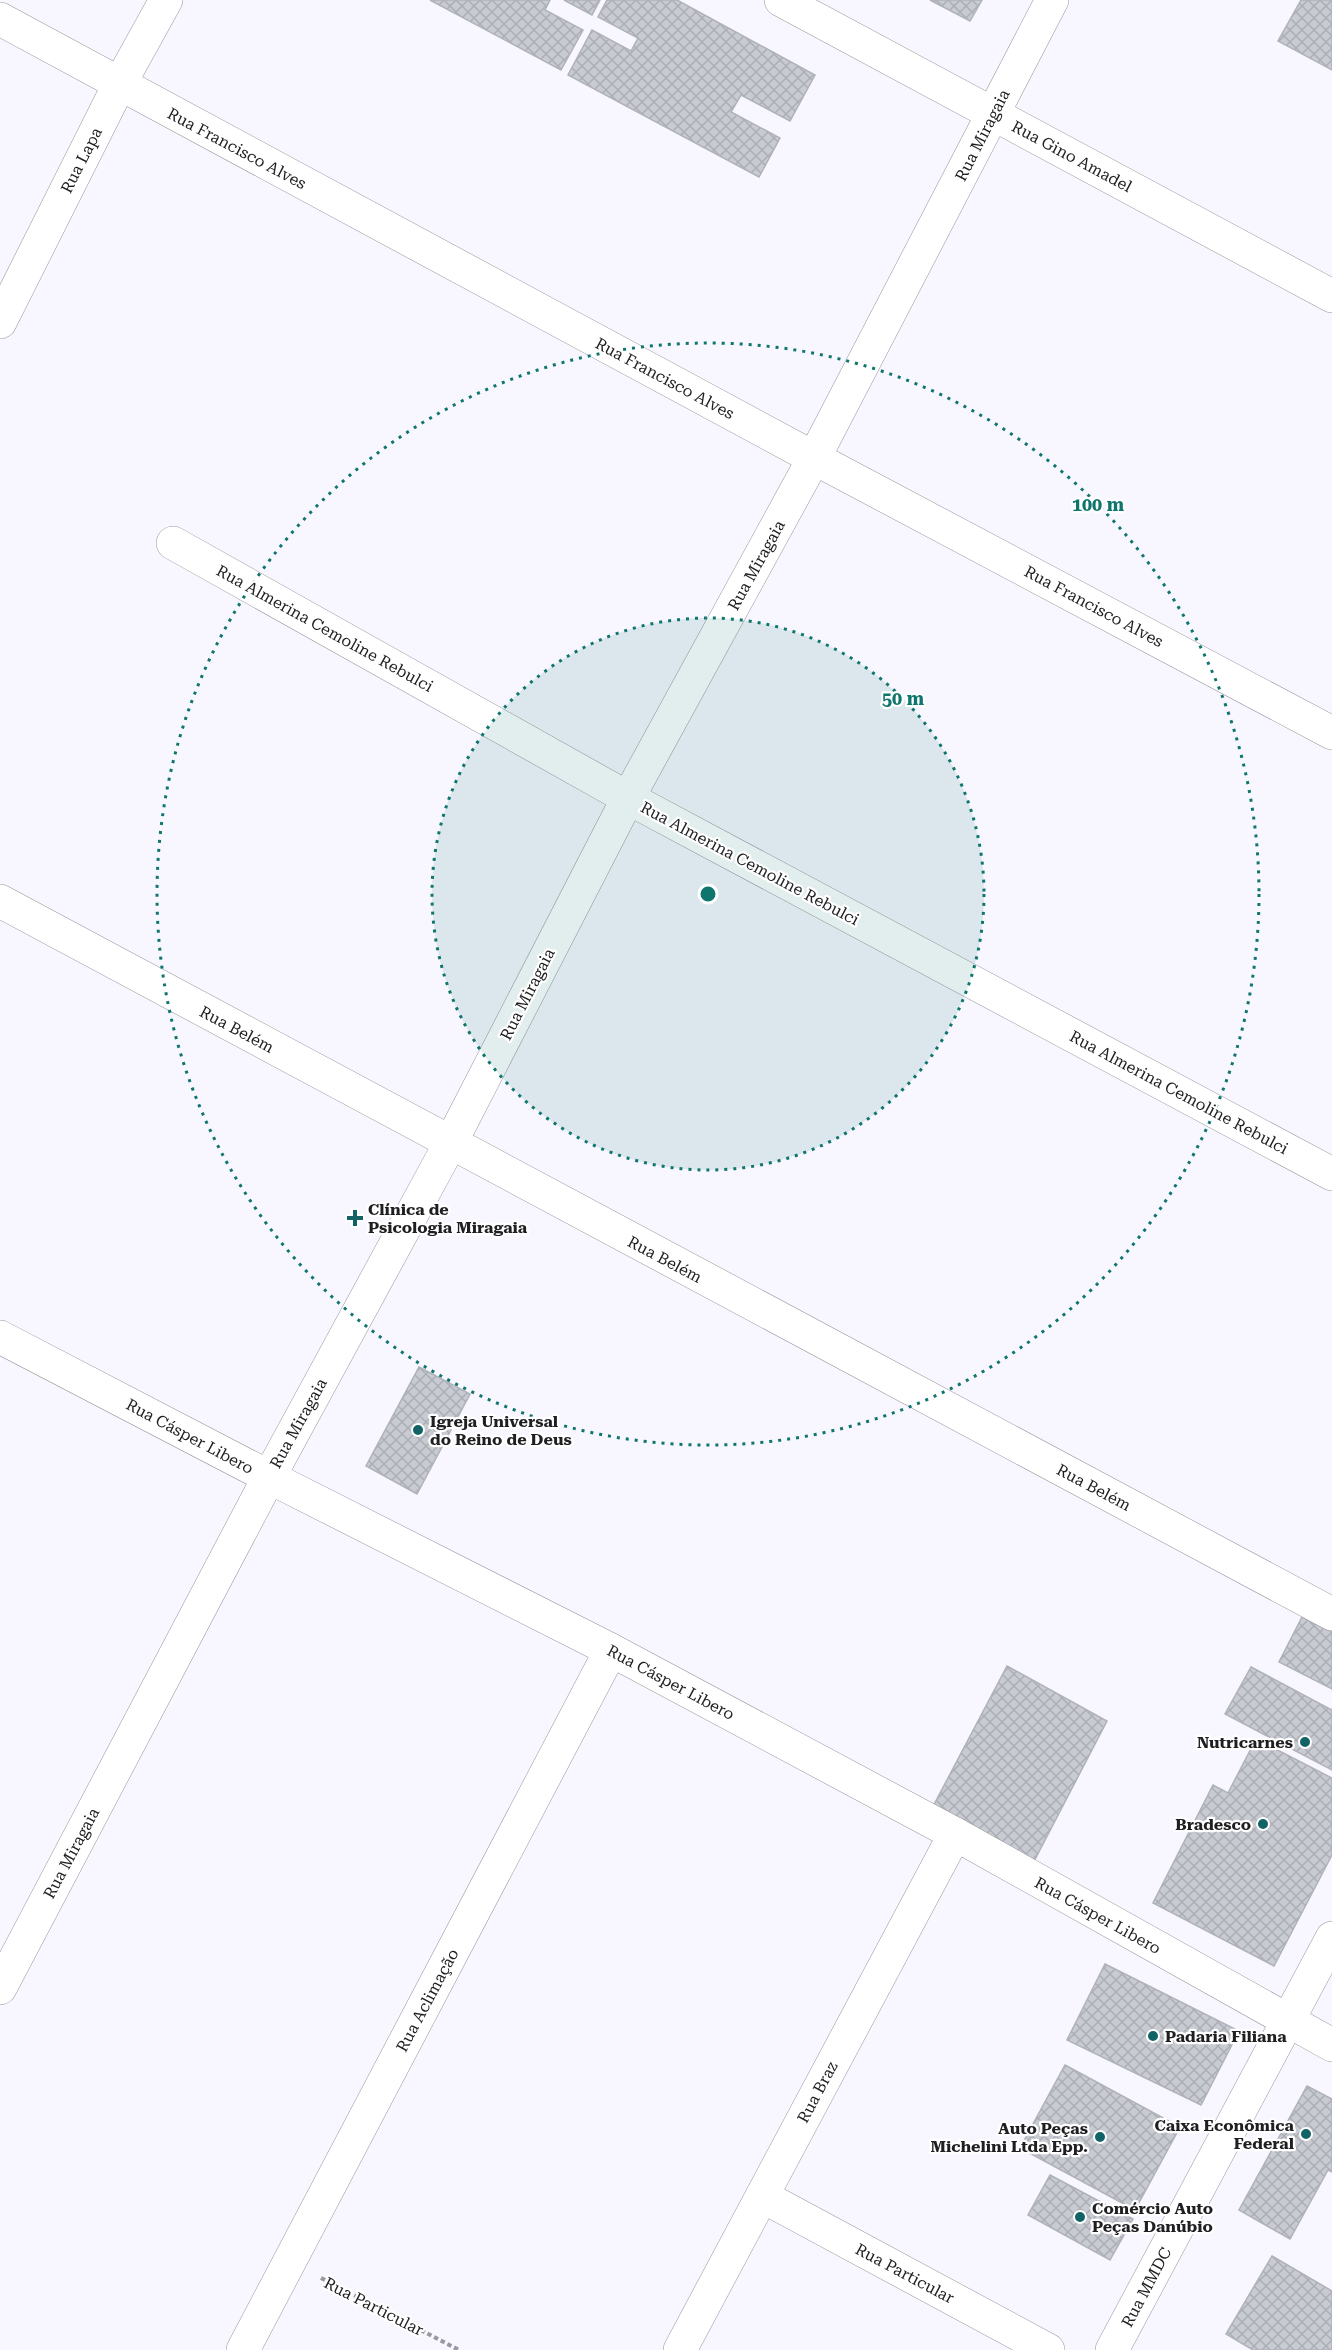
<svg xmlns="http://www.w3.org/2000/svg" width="1332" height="2350" viewBox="0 0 1332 2350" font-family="'Roboto Serif',serif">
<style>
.building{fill:url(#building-cross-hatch);stroke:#b0b2b9;stroke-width:1.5}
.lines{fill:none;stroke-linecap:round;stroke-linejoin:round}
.minor-casing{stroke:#99979e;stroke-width:34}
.path{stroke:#99989e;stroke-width:4;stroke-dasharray:4.5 3;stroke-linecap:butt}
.minor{stroke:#fff;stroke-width:33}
.ring{fill:none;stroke:#0f766e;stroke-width:3;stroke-dasharray:3 6}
.poi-dot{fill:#126365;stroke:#fff;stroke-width:2}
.labels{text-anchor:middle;stroke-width:4.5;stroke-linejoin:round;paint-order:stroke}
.street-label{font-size:16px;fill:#1f1e21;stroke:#fff}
.poi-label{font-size:16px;font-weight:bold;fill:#1f1e21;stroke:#fff;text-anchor:start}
.centre{fill:#0f766e;stroke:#fff;stroke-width:3}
.ring-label{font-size:18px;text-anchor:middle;font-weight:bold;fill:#0f766e;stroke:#fff;stroke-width:4.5;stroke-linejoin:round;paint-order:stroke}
</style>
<defs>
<pattern id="building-cross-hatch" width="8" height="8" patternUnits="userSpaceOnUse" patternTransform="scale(1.5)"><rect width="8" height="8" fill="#c9cbd3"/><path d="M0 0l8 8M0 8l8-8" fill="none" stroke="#acaeb5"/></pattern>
</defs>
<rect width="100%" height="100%" fill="#f8f6ff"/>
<!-- building -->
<g class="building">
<polygon points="430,0 550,0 545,10 583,30 561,70"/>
<polygon points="564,0 600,0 592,15"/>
<polygon points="607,0 677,0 815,75 790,121 741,95 731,112 780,138 759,177 568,75 592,30 631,51 638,38 598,17"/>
<polygon points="930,0 982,0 970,21"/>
<polygon points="1301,0 1332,0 1332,70 1278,41"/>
<polygon points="419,1367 470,1394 417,1494 366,1466"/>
<polygon points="1302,1617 1332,1632 1332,1689 1279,1662"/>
<polygon points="1007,1666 1107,1721 1030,1869 929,1814"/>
<polygon points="1251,1667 1332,1710 1332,1770 1225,1714"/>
<polygon points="1256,1739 1332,1778 1332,1855 1274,1966 1153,1903 1213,1785 1228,1793"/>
<polygon points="1105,1964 1239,2031 1201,2105 1067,2040"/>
<polygon points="1065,2065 1180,2127 1135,2210 1020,2148"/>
<polygon points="1307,2086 1332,2099 1332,2172 1328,2170 1290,2239 1239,2210"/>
<polygon points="1050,2175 1133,2219 1110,2260 1028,2215"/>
<polygon points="1272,2256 1332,2291 1332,2350 1253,2350 1226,2334"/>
</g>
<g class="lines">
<!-- minor casing -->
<g class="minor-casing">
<g id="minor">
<polyline points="781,0 1332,296"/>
<polyline points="0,19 814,458 1332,733"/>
<polyline points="0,322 119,85 166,0"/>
<polyline points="173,543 628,798 1332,1174"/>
<polyline points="0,901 1332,1614"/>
<polyline points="0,1337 269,1477 611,1650 955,1834 1332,2045"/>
<polyline points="0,1988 269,1477 450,1144 628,798 814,458 1052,0"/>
<polyline points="762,2196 1048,2350"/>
<polyline points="243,2350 611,1650"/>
<polyline points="680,2350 955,1834"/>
<polyline points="1112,2350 1332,1938"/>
</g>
</g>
<!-- path -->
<polyline class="path" points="321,2278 459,2350"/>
<!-- minor -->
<use href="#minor" class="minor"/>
</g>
<!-- distance rings -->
<circle cx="708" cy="894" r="276" fill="#0f766e" fill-opacity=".12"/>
<g class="ring">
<circle cx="708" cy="894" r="276"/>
<circle cx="708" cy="894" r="551"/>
</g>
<!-- markers -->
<g class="poi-dot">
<path d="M352 1209h6v6h6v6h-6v6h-6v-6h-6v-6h6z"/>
<circle cx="418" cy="1430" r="6"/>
<circle cx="1305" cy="1742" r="6"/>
<circle cx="1263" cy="1824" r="6"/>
<circle cx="1153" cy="2036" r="6"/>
<circle cx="1306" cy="2134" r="6"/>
<circle cx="1100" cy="2137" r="6"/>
<circle cx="1080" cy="2217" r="6"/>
</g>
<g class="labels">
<!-- street labels -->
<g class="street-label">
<text transform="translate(982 135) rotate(-63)" y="6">Rua Miragaia</text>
<text transform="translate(237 148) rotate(28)" y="6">Rua Francisco Alves</text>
<text transform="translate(1072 156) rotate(28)" y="6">Rua Gino Amadel</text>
<text transform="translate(81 160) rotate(-63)" y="6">Rua Lapa</text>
<text transform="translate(665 378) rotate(28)" y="6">Rua Francisco Alves</text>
<text transform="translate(756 565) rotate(-61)" y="6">Rua Miragaia</text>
<text transform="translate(1094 606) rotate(28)" y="6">Rua Francisco Alves</text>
<text transform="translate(325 628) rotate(29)" y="6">Rua Almerina Cemoline Rebulci</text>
<text transform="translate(750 863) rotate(28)" y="6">Rua Almerina Cemoline Rebulci</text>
<text transform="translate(527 994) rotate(-63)" y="6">Rua Miragaia</text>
<text transform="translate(237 1029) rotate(28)" y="6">Rua Belém</text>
<text transform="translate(1179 1092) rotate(28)" y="6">Rua Almerina Cemoline Rebulci</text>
<text transform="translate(665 1259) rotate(28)" y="6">Rua Belém</text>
<text transform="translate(298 1423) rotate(-61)" y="6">Rua Miragaia</text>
<text transform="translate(190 1436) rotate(28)" y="6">Rua Cásper Libero</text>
<text transform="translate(1094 1487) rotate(28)" y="6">Rua Belém</text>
<text transform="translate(671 1682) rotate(28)" y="6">Rua Cásper Libero</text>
<text transform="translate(71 1853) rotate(-62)" y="6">Rua Miragaia</text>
<text transform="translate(1098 1915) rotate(29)" y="6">Rua Cásper Libero</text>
<text transform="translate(427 2000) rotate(-62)" y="6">Rua Aclimação</text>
<text transform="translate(817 2092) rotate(-62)" y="6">Rua Braz</text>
<text transform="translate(905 2273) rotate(28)" y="6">Rua Particular</text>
<text transform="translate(1146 2287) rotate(-62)" y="6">Rua MMDC</text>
<text transform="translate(374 2306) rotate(27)" y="6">Rua Particular</text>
</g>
<!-- poi labels -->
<g class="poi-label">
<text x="368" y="1215">Clínica de<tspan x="368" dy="18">Psicologia Miragaia</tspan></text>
<text x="430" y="1427">Igreja Universal<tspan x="430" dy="18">do Reino de Deus</tspan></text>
<text x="1293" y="1748" text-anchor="end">Nutricarnes</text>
<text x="1251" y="1830" text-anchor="end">Bradesco</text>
<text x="1165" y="2042">Padaria Filiana</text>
<text x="1294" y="2131" text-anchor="end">Caixa Econômica<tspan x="1294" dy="18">Federal</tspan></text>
<text x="1088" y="2134" text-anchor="end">Auto Peças<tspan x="1088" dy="18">Michelini Ltda Epp.</tspan></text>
<text x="1092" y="2214">Comércio Auto<tspan x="1092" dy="18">Peças Danúbio</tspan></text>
</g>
</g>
<circle cx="708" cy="894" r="9" class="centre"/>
<g class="ring-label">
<text x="1098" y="511">100 m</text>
<text x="903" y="705">50 m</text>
</g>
</svg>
